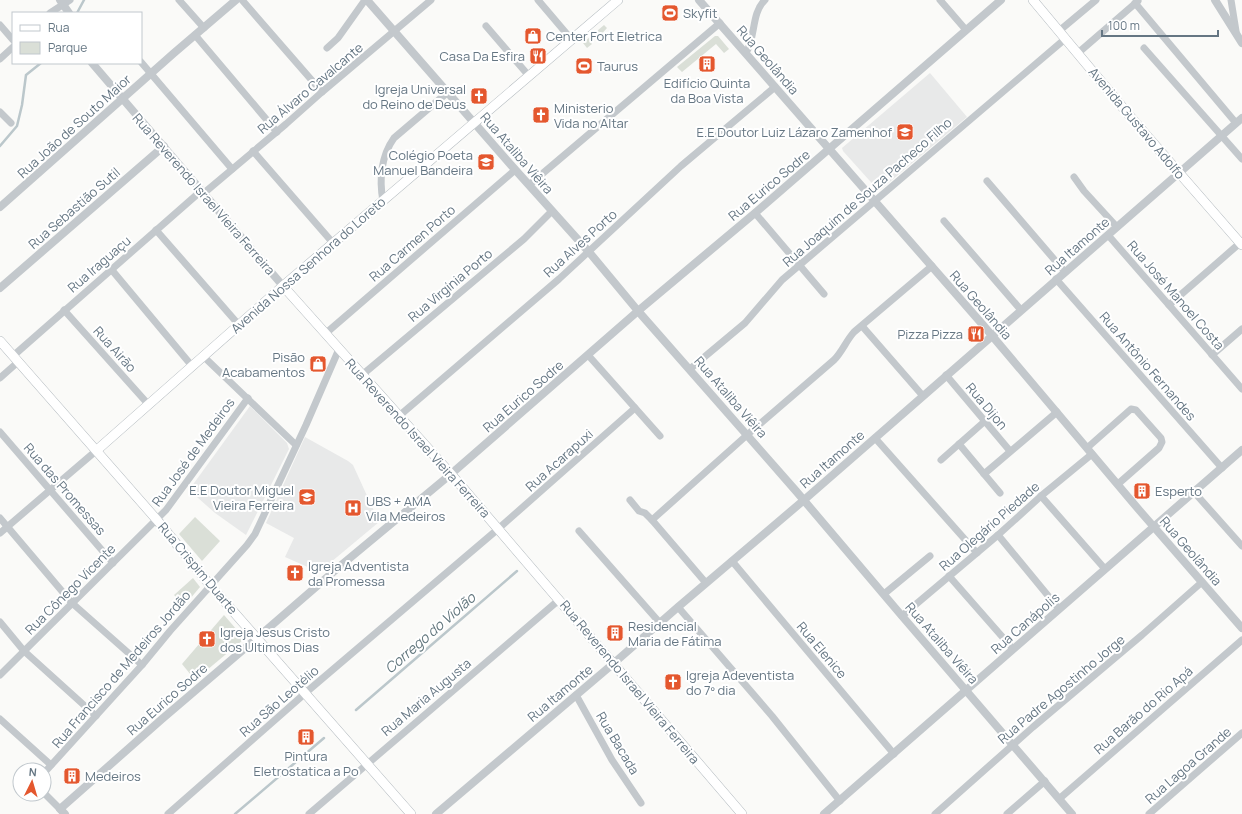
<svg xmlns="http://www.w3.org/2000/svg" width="1242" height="814" viewBox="0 0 1242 814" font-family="Manrope,sans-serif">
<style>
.built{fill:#e8e9e9}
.green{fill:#dadfd7}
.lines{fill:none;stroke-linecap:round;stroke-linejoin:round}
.stream{stroke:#bbc7cb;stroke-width:2.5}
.secondary-casing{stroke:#b3babf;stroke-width:10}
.minor{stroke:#c3c8cc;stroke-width:7}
.tertiary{stroke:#c3c8cc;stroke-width:8}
.secondary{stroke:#fff;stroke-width:9}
.labels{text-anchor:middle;stroke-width:4;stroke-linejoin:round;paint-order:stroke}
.poi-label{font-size:13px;fill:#657683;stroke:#fff;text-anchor:start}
.street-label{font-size:13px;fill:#657683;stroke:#fff}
.water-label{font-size:14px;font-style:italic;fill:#60757c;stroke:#fff}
</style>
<rect width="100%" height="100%" fill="#fafaf8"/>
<!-- built -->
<g class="built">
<polygon points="930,73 967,117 880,190 878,190 843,151 842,148"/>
<polygon points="250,406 287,443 289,449 246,535 215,513 189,490"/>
<polygon points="305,437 348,461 353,465 379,522 319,572 285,557 294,538 266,523"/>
</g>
<!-- green -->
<g class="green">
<polygon points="604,25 607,28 598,38 597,37 590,42 592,44 587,48 583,43"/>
<polygon points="715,36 718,36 729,49 724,53 716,44 682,72 677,67"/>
<polygon points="195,517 220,541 202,561 179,534"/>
<polygon points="193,578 200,587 184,606 174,595"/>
<polygon points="224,615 243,637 243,640 195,680 182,664"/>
</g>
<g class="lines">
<!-- stream -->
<g class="stream">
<polyline points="77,13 84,0"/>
<polyline points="0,146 17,126 22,105 26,75 41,63"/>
<polyline points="356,710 517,571"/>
<polyline points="235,814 324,738"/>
</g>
<!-- secondary casing -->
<g class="secondary-casing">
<g id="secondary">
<polyline points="1033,0 1134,121 1242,245"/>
<polyline points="283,286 451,474 742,814"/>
<polyline points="0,341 157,520 210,585 411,814"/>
<polyline points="97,450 283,286 618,0"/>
</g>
</g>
<!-- minor -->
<g class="minor">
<polyline points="179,0 204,28"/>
<polyline points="242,0 322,92"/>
<polyline points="538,0 572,40"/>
<polyline points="940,0 966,30"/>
<polyline points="1231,0 1236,31"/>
<polyline points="1135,3 1236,123"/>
<polyline points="50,13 70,0"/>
<polyline points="0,25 13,40"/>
<polyline points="486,26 529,76"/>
<polyline points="1059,31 1096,0"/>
<polyline points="195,35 277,132"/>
<polyline points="327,48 338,38 365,0"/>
<polyline points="1144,48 1242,159"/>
<path d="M746 53C756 37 751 13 765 0"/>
<polyline points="1078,53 1138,1"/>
<polyline points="0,59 13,47"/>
<polyline points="141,62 232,169"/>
<polyline points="0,112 11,123"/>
<polyline points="253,151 333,243"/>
<polyline points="1074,177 1084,191 1117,227"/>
<polyline points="987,181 1065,272"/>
<polyline points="529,185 720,23"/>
<polyline points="204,193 286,124 322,92 431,0"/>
<path d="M383 201C379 180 381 156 394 138L448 92"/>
<polyline points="755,213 824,294"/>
<polyline points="944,221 1021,310"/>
<polyline points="156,230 239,325"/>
<polyline points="1108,235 1242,389"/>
<polyline points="111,269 192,366"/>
<polyline points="1056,279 1222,468"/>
<polyline points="1169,305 1240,243"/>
<polyline points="64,310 148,404"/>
<polyline points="862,326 923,396"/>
<polyline points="325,334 515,170"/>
<polyline points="588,355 660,436"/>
<polyline points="1212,355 1242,329"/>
<polyline points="13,356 201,191"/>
<polyline points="203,356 296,445"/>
<polyline points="690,369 745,323 782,280 1065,39"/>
<polyline points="362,375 524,239 552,211"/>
<polyline points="946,375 1010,451"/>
<polyline points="0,378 18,362"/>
<polyline points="399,416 559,279 681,166 775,87"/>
<polyline points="0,432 113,563"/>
<polyline points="875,438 977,553"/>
<polyline points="959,444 1000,493"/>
<polyline points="1087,448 1131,409 1136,410 1161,438 1162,442 1159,448 1118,484"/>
<polyline points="941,460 985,421"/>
<polyline points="984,474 1057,412"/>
<polyline points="1194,492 1242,546"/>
<polyline points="1041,496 1105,569"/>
<polyline points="630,500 639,511 645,513 652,520 706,583"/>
<polyline points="0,518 72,603 142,665"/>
<path d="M652 520 747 435 834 360C842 352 846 341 854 332L932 266"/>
<polyline points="579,531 660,623"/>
<polyline points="0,533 97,450"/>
<polyline points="998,535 1059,609"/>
<polyline points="732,561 894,754"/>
<polyline points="949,576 1013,649"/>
<polyline points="884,594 930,556"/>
<polyline points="678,607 772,716 840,801"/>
<polyline points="902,616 998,535 1041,496 1092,454"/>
<polyline points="0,622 24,651 96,716"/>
<polyline points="0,675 166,510 248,398"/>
<polyline points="576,695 612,760 641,803"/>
<polyline points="0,719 51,765"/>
<polyline points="44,773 142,665 170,631 247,545 255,534 306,425 339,349"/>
<polyline points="44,793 60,809"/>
<polyline points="1059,799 1242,640"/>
<polyline points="168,814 310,689 498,529 635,408"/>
<polyline points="309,814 560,599"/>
<polyline points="935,814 1033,727 1142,635 1202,582"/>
<polyline points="1007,814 1045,781"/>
<polyline points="1149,814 1242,733"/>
</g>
<!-- tertiary -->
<g class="tertiary">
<polyline points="60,0 69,13"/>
<polyline points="367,0 511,165 589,252 638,311 796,491 902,616 1072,814"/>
<polyline points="699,0 983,325 1140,511 1242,628"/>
<polyline points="1215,0 1242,43"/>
<polyline points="92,63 283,286"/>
<polyline points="0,207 174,53 236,0"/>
<polyline points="0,288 164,146"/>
<polyline points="65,814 60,809 162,719 257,638 339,567 451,474 638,311 755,213 1001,0"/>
<polyline points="436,814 614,663 678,607 804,500 1242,118"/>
<polyline points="824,814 1242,450"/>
</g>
<!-- secondary -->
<use href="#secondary" class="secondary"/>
</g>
<!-- icons -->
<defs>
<g id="stadium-square" transform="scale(0.9)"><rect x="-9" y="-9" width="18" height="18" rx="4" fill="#e4572e" stroke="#fff"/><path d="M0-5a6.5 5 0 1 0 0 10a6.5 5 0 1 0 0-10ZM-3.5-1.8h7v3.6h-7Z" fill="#fff"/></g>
<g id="shop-square" transform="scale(0.9)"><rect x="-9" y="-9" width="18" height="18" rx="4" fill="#e4572e" stroke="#fff"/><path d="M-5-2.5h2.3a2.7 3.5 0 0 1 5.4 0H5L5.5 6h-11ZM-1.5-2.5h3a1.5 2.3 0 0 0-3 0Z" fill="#fff"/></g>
<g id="restaurant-square" transform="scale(0.9)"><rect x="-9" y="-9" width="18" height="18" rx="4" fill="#e4572e" stroke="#fff"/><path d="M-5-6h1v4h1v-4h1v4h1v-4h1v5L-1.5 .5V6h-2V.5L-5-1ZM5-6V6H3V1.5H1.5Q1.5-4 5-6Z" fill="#fff"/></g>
<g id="building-square" transform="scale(0.9)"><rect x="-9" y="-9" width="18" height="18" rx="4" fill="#e4572e" stroke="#fff"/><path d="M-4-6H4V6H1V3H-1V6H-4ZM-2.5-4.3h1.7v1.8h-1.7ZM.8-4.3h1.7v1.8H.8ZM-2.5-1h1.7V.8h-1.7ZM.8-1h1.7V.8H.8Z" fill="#fff"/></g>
<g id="church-square" transform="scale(0.9)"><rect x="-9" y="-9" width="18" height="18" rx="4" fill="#e4572e" stroke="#fff"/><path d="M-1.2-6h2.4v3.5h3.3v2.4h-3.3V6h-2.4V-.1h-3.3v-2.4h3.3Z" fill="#fff"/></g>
<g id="school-square" transform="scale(0.9)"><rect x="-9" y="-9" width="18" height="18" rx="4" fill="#e4572e" stroke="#fff"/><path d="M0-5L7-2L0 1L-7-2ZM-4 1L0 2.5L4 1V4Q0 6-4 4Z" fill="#fff"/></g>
<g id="hospital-square" transform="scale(0.9)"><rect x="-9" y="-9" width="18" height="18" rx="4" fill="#e4572e" stroke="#fff"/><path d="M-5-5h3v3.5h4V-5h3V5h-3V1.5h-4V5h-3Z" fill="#fff"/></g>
</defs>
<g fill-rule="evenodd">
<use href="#stadium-square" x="670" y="13"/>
<use href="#shop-square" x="533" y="36"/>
<use href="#restaurant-square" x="538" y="56"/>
<use href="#building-square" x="707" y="64"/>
<use href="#stadium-square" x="584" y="66"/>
<use href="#church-square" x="479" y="96"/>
<use href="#church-square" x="541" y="115"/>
<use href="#school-square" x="905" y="132"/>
<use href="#school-square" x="486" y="162"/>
<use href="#restaurant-square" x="976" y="334"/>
<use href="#shop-square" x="318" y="364"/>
<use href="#building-square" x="1142" y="491"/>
<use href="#school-square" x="307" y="497"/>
<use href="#hospital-square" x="353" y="508"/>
<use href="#church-square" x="295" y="573"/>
<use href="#building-square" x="615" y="633"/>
<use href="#church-square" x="207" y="639"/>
<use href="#church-square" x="673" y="682"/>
<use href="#building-square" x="306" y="737"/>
<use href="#building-square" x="72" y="776"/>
</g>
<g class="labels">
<!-- poi labels -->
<g class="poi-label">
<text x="683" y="18">Skyfit</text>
<text x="546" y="41">Center Fort Eletrica</text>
<text x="525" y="61" text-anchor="end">Casa Da Esfira</text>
<text x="597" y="71">Taurus</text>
<text x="707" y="88" text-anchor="middle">Edifício Quinta<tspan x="707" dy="15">da Boa Vista</tspan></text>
<text x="466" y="94" text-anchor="end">Igreja Universal<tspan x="466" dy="15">do Reino de Deus</tspan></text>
<text x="554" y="113">Ministerio<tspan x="554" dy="15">Vida no Altar</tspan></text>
<text x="892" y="137" text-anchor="end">E.E Doutor Luiz Lázaro Zamenhof</text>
<text x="473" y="160" text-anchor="end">Colégio Poeta<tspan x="473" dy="15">Manuel Bandeira</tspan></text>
<text x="963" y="339" text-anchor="end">Pizza Pizza</text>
<text x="305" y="362" text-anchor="end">Pisão<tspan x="305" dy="15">Acabamentos</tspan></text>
<text x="294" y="495" text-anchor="end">E.E Doutor Miguel<tspan x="294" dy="15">Vieira Ferreira</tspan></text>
<text x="1155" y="496">Esperto</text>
<text x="366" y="506">UBS + AMA<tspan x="366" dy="15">Vila Medeiros</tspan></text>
<text x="308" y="571">Igreja Adventista<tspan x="308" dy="15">da Promessa</tspan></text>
<text x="628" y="631">Residencial<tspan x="628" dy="15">Maria de Fátima</tspan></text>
<text x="220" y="637">Igreja Jesus Cristo<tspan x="220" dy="15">dos Ultimos Dias</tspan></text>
<text x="686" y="680">Igreja Adeventista<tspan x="686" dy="15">do 7º dia</tspan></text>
<text x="306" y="761" text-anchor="middle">Pintura<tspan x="306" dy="15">Eletrostatica a Po</tspan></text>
<text x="85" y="781">Medeiros</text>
</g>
<!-- street labels -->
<g class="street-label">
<text transform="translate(768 60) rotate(49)" y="5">Rua Geolândia</text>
<text transform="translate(310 88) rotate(-40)" y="5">Rua Álvaro Cavalcante</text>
<text transform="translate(1137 123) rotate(50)" y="5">Avenida Gustavo Adolfo</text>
<text transform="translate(74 126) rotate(-42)" y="5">Rua João de Souto Maior</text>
<text transform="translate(517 153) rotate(49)" y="5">Rua Ataliba Viêira</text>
<text transform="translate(769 185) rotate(-40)" y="5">Rua Eurico Sodre</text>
<text transform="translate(867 192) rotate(-41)" y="5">Rua Joaquim de Souza Pacheco Filho</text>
<text transform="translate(204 194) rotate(49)" y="5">Rua Reverendo Israel Vieira Ferreira</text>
<text transform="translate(74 208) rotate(-41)" y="5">Rua Sebastião Sutil</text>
<text transform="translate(412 243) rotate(-41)" y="5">Rua Carmen Porto</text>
<text transform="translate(580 243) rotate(-42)" y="5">Rua Alves Porto</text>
<text transform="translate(1077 246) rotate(-41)" y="5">Rua Itamonte</text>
<text transform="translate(99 264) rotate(-41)" y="5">Rua Iraguaçu</text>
<text transform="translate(308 265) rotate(-41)" y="5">Avenida Nossa Senhora do Loreto</text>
<text transform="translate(450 285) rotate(-40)" y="5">Rua Virgínia Porto</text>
<text transform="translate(1176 295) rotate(49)" y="5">Rua José Manoel Costa</text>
<text transform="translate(981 305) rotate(49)" y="5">Rua Geolândia</text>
<text transform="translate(115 349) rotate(48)" y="5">Rua Airão</text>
<text transform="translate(1148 366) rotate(49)" y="5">Rua Antônio Fernandes</text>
<text transform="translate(523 396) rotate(-41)" y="5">Rua Eurico Sodre</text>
<text transform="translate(731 397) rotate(49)" y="5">Rua Ataliba Viêira</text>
<text transform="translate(987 406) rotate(50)" y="5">Rua Dijon</text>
<text transform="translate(418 438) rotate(48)" y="5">Rua Reverendo Israel Vieira Ferreira</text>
<text transform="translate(193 452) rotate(-54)" y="5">Rua José de Medeiros</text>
<text transform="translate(832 459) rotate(-41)" y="5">Rua Itamonte</text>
<text transform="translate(559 460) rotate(-42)" y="5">Rua Acarapuxi</text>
<text transform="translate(65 489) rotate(49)" y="5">Rua das Promessas</text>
<text transform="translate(989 526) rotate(-41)" y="5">Rua Olegário Piedade</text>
<text transform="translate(1191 551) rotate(49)" y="5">Rua Geolândia</text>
<text transform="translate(198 568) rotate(50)" y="5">Rua Crispim Duarte</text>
<text transform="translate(70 589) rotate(-45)" y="5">Rua Cônego Vicente</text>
<text transform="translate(1025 623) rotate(-41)" y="5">Rua Canápolis</text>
<text transform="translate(942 643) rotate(49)" y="5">Rua Ataliba Viêira</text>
<text transform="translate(822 650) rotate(50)" y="5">Rua Elenice</text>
<text transform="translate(121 669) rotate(-49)" y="5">Rua Francisco de Medeiros Jordão</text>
<text transform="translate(630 682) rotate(50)" y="5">Rua Reverendo Israel Vieira Ferreira</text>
<text transform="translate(1061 689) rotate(-40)" y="5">Rua Padre Agostinho Jorge</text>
<text transform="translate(560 693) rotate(-40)" y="5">Rua Itamonte</text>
<text transform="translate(426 697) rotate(-40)" y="5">Rua Maria Augusta</text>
<text transform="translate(167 699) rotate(-41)" y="5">Rua Eurico Sodre</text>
<text transform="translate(279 701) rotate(-41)" y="5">Rua São Leotélio</text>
<text transform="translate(1143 710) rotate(-41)" y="5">Rua Barão do Rio Apá</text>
<text transform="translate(618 743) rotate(59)" y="5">Rua Bacada</text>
<text transform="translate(1188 765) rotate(-41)" y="5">Rua Lagoa Grande</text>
</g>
<!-- water labels -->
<g class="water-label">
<text transform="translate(430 633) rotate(-41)" y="5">Corrego do Violão</text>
</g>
</g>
<!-- legend -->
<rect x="12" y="12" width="130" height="52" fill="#ffffff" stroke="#c1c8cd"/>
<rect x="20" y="25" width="20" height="6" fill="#ffffff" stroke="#c1c8cd"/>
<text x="48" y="32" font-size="12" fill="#657683">Rua</text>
<rect x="20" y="42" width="20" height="12" fill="#dadfd7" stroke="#c1c8cd"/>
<text x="48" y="52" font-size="12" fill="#657683">Parque</text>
<!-- north arrow -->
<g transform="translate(32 782) rotate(5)"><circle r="19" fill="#ffffff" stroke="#c1c8cd"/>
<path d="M0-3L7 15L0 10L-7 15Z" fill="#e4572e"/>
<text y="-6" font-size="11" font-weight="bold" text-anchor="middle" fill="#657683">N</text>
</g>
<!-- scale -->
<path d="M1102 30v6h116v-6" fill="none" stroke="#657683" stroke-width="2"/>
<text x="1108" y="30" font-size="12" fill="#657683" stroke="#ffffff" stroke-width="3" paint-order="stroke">100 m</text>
</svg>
